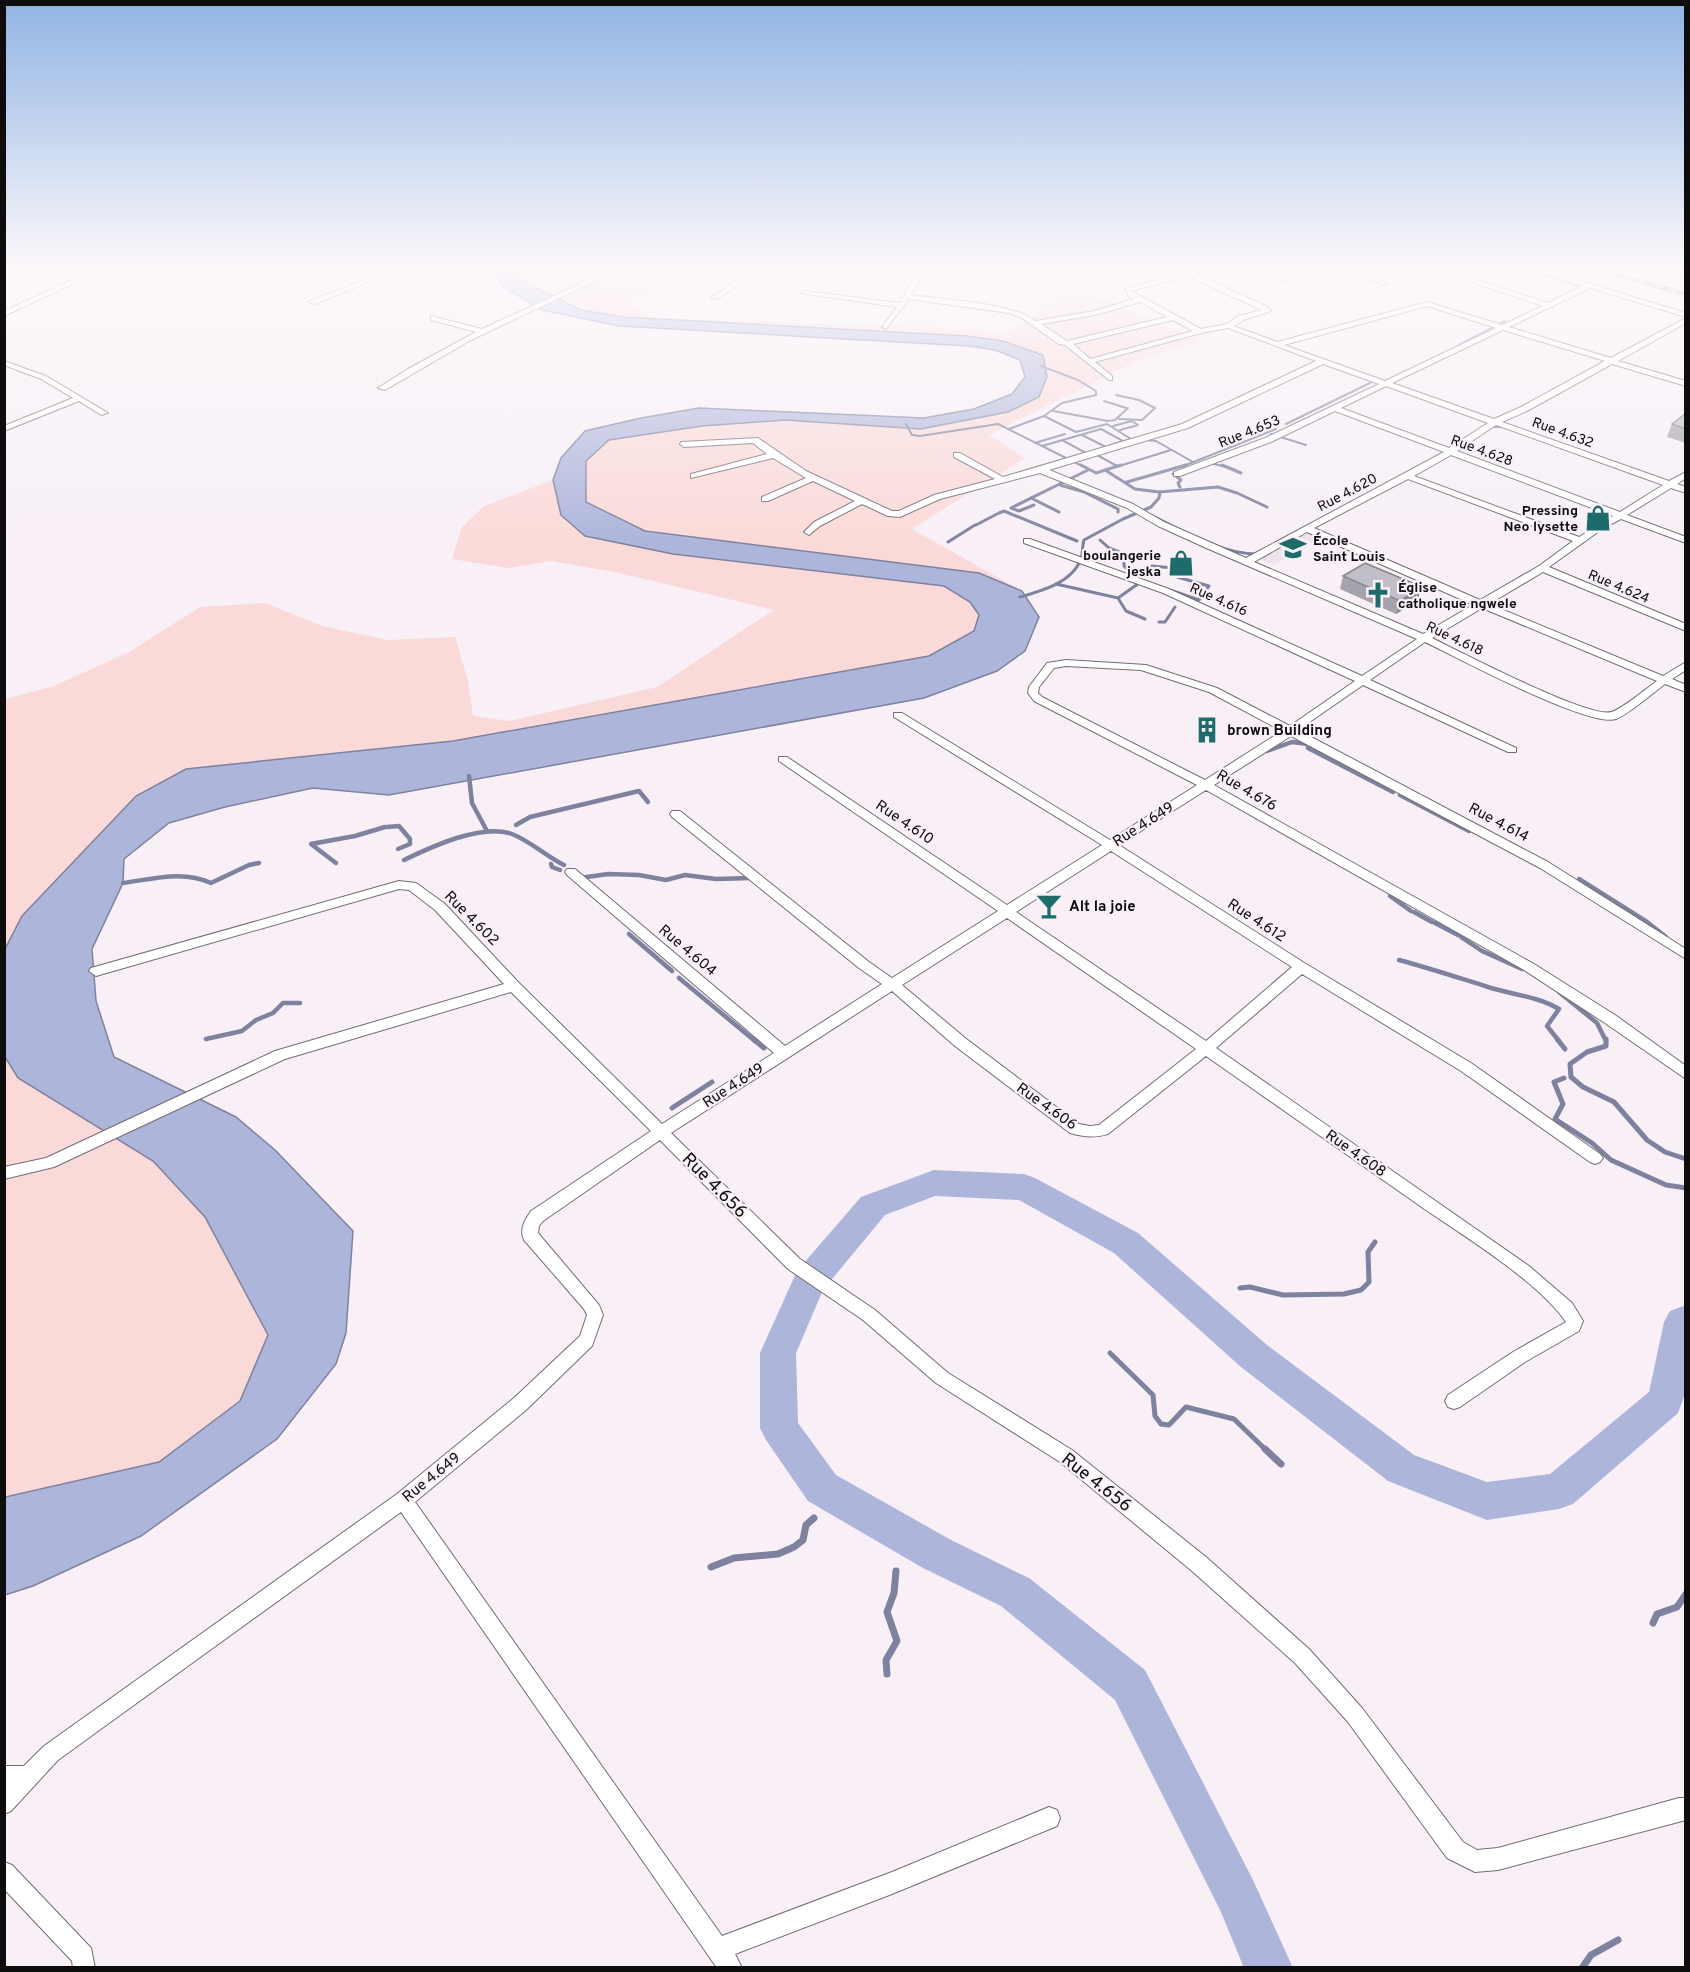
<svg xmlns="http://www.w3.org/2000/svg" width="1690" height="1972" viewBox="0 0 1690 1972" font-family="Overpass,sans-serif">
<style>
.built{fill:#efe1ed}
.green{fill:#fadad8}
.water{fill:#aeb5db;stroke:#7e829e;stroke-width:1.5}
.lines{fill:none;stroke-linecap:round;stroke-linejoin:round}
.stream-far4{stroke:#7e829e;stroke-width:2}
.stream-far3{stroke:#7e829e;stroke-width:3}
.stream-far2{stroke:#7e829e;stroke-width:4.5}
.stream-far1{stroke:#7e829e;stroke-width:5}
.stream{stroke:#7e829e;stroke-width:7}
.river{fill:#aeb5db;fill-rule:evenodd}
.minor-casing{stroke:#746c73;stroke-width:2}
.minor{fill:#fff;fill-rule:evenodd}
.rail-casing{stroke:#706a6f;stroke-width:4}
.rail{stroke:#f8eff7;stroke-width:2;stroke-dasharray:8;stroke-linecap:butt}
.wall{fill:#a7a3ac}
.shaded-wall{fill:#88858c}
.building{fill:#c2bec8;stroke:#88858c;stroke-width:1.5}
.labels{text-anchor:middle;stroke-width:4.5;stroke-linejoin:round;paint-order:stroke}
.far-street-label{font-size:14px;fill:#0f0c0e;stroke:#f8eff7}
.far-poi-label{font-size:14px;font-weight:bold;fill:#0f0c0e;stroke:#f8eff7;text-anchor:end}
.poi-label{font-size:15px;font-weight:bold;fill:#0f0c0e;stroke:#f8eff7;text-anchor:start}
.street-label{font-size:15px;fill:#0f0c0e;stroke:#f8eff7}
.near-street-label{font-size:18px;fill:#0f0c0e;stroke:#f8eff7}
</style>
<rect width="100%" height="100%" fill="#f8eff7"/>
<!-- built -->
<polygon class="built" points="1308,533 1321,539 1273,565 1260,559"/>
<!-- green -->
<g class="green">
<polygon points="528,268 576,268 588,281 620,270 670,283 626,303 655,318 943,328 1008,334 1065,295 1108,300 1200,341 1138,360 989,435 1025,458 912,529 1022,591 979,573 644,531 586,502 586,461 608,440 702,426 785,420 921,429 1008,412 1039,397 1047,377 1003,341 902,331 623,317 581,310 518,280 519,273"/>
<polygon points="553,480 561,515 673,554 944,586 970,602 979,615 973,631 929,656 453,741 186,769 136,796 22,916 5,949 5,699 54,686 129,652 200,607 265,603 322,626 388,640 455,637 468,681 473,716 510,721 657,687 774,610 615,572 551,561 508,568 452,559 462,527 484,506"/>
<polygon points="4,1057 18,1078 153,1161 205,1217 268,1335 240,1401 159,1462 5,1497"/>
</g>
<!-- water -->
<polygon class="water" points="489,268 528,268 519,273 519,280 581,310 623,317 967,336 1003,341 1043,355 1047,377 1039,397 1008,412 921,429 785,420 702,426 609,440 586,461 586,502 645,531 979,573 1022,591 1039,617 1025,651 997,671 924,698 389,795 313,788 225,807 169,823 124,859 123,883 92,949 96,1001 114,1057 236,1117 275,1150 353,1231 346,1333 336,1364 277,1439 141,1536 33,1586 5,1595 5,1497 159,1462 240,1401 268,1335 205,1217 153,1161 18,1078 5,1057 5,949 22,916 136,796 186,769 453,741 929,656 974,631 979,615 970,602 944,586 673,554 585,536 561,515 553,480 561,458 585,431 641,418 699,408 924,418 974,409 1012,394 1025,377 1020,360 995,350 969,346 619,326 542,310 503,287"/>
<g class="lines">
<!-- stream-far4 -->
<g class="stream-far4">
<polyline points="1524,268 1581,287"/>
<polyline points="1461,345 1459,345 1505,321"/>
<polyline points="1116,395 1139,400 1155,408 1142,420 1119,419"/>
<polyline points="1104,401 1126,408"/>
<polyline points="1053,411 1108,421 1115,420 1128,408"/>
<polyline points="1044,416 1076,432 1107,424 1131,439 1110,445"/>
<polyline points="906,424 912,435 920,436 998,424 1084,467"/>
<polyline points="1286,424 1372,382"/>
<polyline points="1113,426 1132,421 1138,425 1120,430"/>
<polyline points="1009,429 1044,416 1062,403 1096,395 1096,391 1078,380 1041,366"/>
<polyline points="1271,434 1306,445"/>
<polyline points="1082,435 1106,447"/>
<polyline points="1474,439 1491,427 1505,427"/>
<polyline points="1062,440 1086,453"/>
<polyline points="1146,440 1156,441 1193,462"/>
<polyline points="1035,443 1065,434"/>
<polyline points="1042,446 1101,429 1123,441"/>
<polyline points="1097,455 1117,466"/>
<polyline points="1210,463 1226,467"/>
<polyline points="1116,467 1171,450"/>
<polyline points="1181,467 1276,429"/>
</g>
<!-- stream-far3 -->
<g class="stream-far3">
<polyline points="1081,465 1096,473 1121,465"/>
<polyline points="1222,465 1241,473"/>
<polyline points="1105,470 1135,489 1159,492 1218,487 1237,493 1267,507"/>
<polyline points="1178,472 1173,474 1181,480 1178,483 1180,487"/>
<polyline points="1127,482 1186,465"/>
<polyline points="1060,485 1084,492 1118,509 1118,512"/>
<polyline points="1031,498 1059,512"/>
<polyline points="1034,505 1019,511 1011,508 1088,470"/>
<polyline points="999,513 1004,511 1077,541"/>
<path d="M1151 515C1183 531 1221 554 1257 554"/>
<polyline points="976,525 997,514"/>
<polyline points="1100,540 1109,548 1124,554 1124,566 1130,571 1141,574 1152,566 1173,568 1177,577 1209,586 1199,600 1173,591"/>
<polyline points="948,542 975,525"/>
<polyline points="1056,584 1118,598 1126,611 1145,619"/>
<path d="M1020 597C1041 591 1072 583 1081 559 1083 553 1082 546 1084 540L1123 519 1151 507 1159 498 1160 492"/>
<polyline points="1118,598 1142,581"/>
<polyline points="1159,622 1165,622 1175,607"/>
</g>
<!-- stream-far2 -->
<g class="stream-far2">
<polyline points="1267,751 1292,742 1308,744 1308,748 1393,792"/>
<polyline points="469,776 472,803 487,831"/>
<polyline points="1400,795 1469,831"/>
<polyline points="516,825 530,817 639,791 648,802"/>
<polyline points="387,827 399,826 410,839 410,844 398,849"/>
<path d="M404 860C431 847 482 823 512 834 530 841 546 856 564 865"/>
<polyline points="336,863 311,844 355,836 385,827"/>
<polyline points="551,864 552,867 560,870"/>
<polyline points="580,878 608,874 639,875 666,880 685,875 716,879 752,878"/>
<polyline points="1579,879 1647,922 1666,937"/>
<path d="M123 883C153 879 183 870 211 883L249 865 259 863"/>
<polyline points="1390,896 1411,911"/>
<polyline points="1414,912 1432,922"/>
<polyline points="1435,923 1458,935"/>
<polyline points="629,934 672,971"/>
<polyline points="1461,937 1482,951 1522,969"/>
<path d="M1399 960C1429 968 1459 978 1488 987 1513 995 1537 996 1559 1009L1547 1026 1559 1041"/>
<polyline points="679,978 755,1041"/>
<polyline points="1559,992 1597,1023 1606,1041"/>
<polyline points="206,1039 242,1031 256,1020 273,1013 283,1003 300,1003"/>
</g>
<!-- stream-far1 -->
<g class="stream-far1">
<polyline points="753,1039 764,1048"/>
<polyline points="1557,1039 1565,1049"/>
<polyline points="1606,1039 1606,1046 1587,1052 1570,1064 1571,1077 1583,1087 1614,1102 1647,1140 1665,1152 1686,1159"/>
<polyline points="1564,1078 1554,1082 1563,1104 1555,1119 1592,1143 1611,1160 1666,1185 1686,1188"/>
<polyline points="672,1108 712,1082"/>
<polyline points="1240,1288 1250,1287 1283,1295 1344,1294 1361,1290 1369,1282 1368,1252 1375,1242"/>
<polyline points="1110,1353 1153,1395 1155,1416 1161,1424 1169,1425 1186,1407 1234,1419 1267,1451"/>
</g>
<!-- stream -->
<g class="stream">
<polyline points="1265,1449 1281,1464"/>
<polyline points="711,1567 734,1558 778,1554 794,1547 803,1540 806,1525 814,1518"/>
<polyline points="1653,1623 1657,1614 1677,1607 1686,1594"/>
<polyline points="887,1674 886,1660 897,1641 887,1612 894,1593 896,1571"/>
<polyline points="1582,1968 1591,1955 1618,1940"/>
</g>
<!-- river -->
<polygon class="river" points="934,1170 1024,1174 1035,1178 1138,1233 1267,1345 1414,1455 1487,1482 1550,1474 1649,1392 1664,1322 1670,1311 1686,1305 1686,1391 1678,1413 1573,1504 1559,1509 1487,1520 1388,1481 1241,1367 1114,1253 1019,1200 935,1196 885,1215 823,1290 796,1353 798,1423 836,1475 951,1540 1029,1578 1145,1670 1253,1880 1293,1968 1244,1968 1221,1912 1115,1700 1001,1606 923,1568 808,1501 766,1440 760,1428 760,1353 797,1271 861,1197"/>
<!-- minor casing -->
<g class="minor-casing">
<g id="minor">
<polygon points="98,268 107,268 4,316 4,311"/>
<polygon points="393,268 403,268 315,304 308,302"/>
<polygon points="614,268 623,268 471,340 385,390 378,388 408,369 476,332 431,320 431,316 482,329"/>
<polygon points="698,268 707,268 685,280 680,279"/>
<polygon points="757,268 765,268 717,299 711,298 732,283"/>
<path d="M885 268 917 271 919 268H925L911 295C945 300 1009 302 1036 321L1094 311 1134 299 1129 296 1125 289 1201 268H1212L1195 274 1268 307 1271 311 1244 320 1234 326 1277 342 1427 302 1502 325 1543 306 1428 268H1439L1548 303 1583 286 1527 268H1538L1686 313V317L1590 288 1509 327 1611 358 1686 318V323L1618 361 1686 381V386L1612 364 1527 411 1502 422 1669 481 1686 472V478L1677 484 1686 487V493L1671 488 1627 515 1686 537V543L1621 519 1602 529 1549 567 1686 624V631L1543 572 1489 604 1663 676 1686 662V670L1672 679 1686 685V692L1665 684C1653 693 1629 714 1616 719 1589 728 1456 657 1425 642L1370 680 1516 748V752H1508L1363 685 1298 730 1548 862 1686 949V959L1540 868 1291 736 1214 785 1534 964 1615 1015 1686 1066V1079L1605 1023 1524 970 1206 790 1119 845 1306 964 1471 1063 1600 1154 1603 1158 1600 1162 1595 1164 1590 1162 1461 1071 1302 974 1216 1048 1529 1266 1572 1303 1583 1321 1579 1331 1525 1362 1460 1407 1454 1409 1448 1407 1445 1401 1448 1395 1513 1352 1566 1322C1539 1282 1464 1236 1423 1208 1351 1158 1279 1107 1206 1056L1108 1134C1095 1138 1083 1137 1070 1133L955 1046 892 991 671 1133 800 1259 875 1310 948 1373 1072 1450 1206 1557 1309 1649 1362 1708 1463 1842 1477 1850 1498 1848 1679 1798H1686V1820L1498 1870 1475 1872 1447 1858 1348 1722 1295 1663 1192 1571 1060 1462 936 1383 863 1320 788 1269 660 1140 543 1221 539 1226 538 1233 599 1305 603 1315 592 1346 526 1410 415 1502 722 1936 892 1872 1049 1807 1057 1810 1060 1818 1057 1826 892 1894 735 1954 742 1968H717L401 1512 58 1760 11 1811 4 1814V1766H24L44 1746 397 1494 514 1398 580 1336 587 1315 584 1309 524 1240C519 1229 525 1220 531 1211L651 1131 511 992 285 1059 54 1167 4 1179V1167L46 1158 275 1051 504 984 435 910 409 890 399 889 96 976 89 971 91 968 399 881 416 883 445 904 519 983 662 1124 774 1053 567 875 565 872 567 869H575L785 1046 882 984 859 968 672 817 670 814 672 811H680L869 962 892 978 998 911 779 761V757H787L1007 905 1102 845 894 717V713H902L1110 840 1197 785 1034 701 1028 693 1029 687 1047 663 1066 660 1146 665 1217 688 1290 726 1355 681 1163 593 1024 543V539H1030L1169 589 1362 676 1417 639 1204 547 1158 526 1127 508 1040 473 940 499 900 517 888 516 862 504 820 526 809 535 804 532 814 522 855 501 813 481 768 501H762V497L806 478 773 458 691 478V474L767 454 753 443 684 447 680 444 681 442 758 438 806 471 892 511H899L934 495 995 479 954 457V453H960L1003 477 1182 424 1316 361 1228 328 1201 333 1095 362 1112 376V380H1109L1065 345 1059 344 1022 318 1009 313 909 299 886 329 882 327 897 307 801 293 805 291 900 303 915 275ZM1187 276 1262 310 1238 316 1227 324 1201 329 1131 291ZM1140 302 1167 317 1067 341 1041 324 1095 315ZM1427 306 1496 328 1385 381 1284 345ZM1173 320 1193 331 1090 359 1073 344ZM1503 330 1605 361 1521 407 1494 419 1392 383ZM1323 364 1379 384 1265 438 1174 472V476H1180L1271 442 1335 411 1444 452 1246 558 1164 522 1133 504 1049 470 1188 428ZM1386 386 1488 423 1449 448 1341 408ZM1496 425 1663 485 1620 512 1457 451ZM1451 455 1613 516 1579 537 1414 476ZM1408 479 1573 541 1539 566 1480 600 1314 528ZM1307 532 1458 598 1473 605 1423 634 1254 562ZM1482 608 1657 681C1647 688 1621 710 1611 712 1589 719 1459 651 1432 638ZM1066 666 1141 670 1209 692 1282 731 1205 780 1042 697 1038 693 1039 687 1054 668ZM1111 851 1292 967 1206 1041 1016 912ZM1007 918 1196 1049 1099 1125 1090 1126 1079 1124 965 1038 902 985Z"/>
<polygon points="981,268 995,268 1033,277 1030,279"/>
<polygon points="1251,268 1260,268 1289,281 1284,282"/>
<polygon points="1342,268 1351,268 1388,284 1383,285"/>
<polygon points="1638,268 1650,268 1686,277 1686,281"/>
<polygon points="4,361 46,376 108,413 101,415 79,401 4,431 4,426 73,398 41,379 4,365"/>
<polygon points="4,1862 12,1865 91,1948 95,1968 73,1968 72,1961 4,1889"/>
</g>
</g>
<!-- minor -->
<use href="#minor" class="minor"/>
<!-- rail casing -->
<g class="rail-casing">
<polyline id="rail" points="1592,268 1686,294"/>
</g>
<!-- rail -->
<use href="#rail" class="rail"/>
</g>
<!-- wall -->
<g class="wall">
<polygon points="1686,414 1686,443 1667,437 1672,424"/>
<polygon points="1343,576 1417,601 1396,614 1340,589"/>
</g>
<!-- shaded-wall -->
<polygon class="shaded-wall" points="1422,587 1417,601 1396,614 1400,601"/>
<!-- building -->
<g class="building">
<polygon points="1685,414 1686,429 1672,424"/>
<polygon points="1365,563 1422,587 1400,601 1343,576"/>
</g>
<!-- sky -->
<linearGradient id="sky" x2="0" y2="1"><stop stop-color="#91b4e3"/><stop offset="0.49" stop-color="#fcf8fb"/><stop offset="1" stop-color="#fcf8fb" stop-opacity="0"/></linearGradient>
<rect width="1690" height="544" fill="url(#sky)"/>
<!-- icons -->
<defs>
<g id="shop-bare" transform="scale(2.07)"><path d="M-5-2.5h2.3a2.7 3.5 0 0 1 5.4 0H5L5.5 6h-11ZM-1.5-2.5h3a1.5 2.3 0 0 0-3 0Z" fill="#1e6b6c" stroke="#f8eff7" stroke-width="2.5" paint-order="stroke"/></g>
<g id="school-bare" transform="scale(2.07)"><path d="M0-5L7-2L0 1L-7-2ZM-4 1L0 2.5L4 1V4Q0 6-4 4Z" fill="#1e6b6c" stroke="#f8eff7" stroke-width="2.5" paint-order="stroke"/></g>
<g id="church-bare" transform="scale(2.07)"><path d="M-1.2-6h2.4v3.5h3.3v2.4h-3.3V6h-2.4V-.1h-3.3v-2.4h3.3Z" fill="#1e6b6c" stroke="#f8eff7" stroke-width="2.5" paint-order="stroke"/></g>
<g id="building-bare" transform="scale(2.07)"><path d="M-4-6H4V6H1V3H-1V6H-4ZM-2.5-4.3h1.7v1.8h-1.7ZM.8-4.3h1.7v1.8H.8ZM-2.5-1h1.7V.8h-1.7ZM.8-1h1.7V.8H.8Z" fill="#1e6b6c" stroke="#f8eff7" stroke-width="2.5" paint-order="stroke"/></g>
<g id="bar-bare" transform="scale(2.07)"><path d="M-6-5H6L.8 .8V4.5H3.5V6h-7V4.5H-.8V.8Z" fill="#1e6b6c" stroke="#f8eff7" stroke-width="2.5" paint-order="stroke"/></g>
</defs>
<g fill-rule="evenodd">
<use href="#shop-bare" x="1598" y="518"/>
<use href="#school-bare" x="1293" y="548"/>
<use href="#shop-bare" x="1181" y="563"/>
<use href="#church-bare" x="1378" y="595"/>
<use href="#building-bare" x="1207" y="730"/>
<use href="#bar-bare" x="1049" y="906"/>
</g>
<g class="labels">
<!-- far-street labels -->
<g class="far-street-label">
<text transform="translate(1249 431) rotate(-22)" y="5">Rue 4.653</text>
<text transform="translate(1563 432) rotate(20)" y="5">Rue 4.632</text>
<text transform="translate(1482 450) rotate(20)" y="5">Rue 4.628</text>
<text transform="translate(1347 492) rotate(-28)" y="5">Rue 4.620</text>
<text transform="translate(1619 586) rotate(23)" y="5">Rue 4.624</text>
<text transform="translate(1219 599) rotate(24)" y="5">Rue 4.616</text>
<text transform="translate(1455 638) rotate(25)" y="5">Rue 4.618</text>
</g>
<!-- far-poi labels -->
<g class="far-poi-label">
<text x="1578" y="515">Pressing<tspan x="1578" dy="16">Neo lysette</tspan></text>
<text x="1313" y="545" text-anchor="start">École<tspan x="1313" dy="16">Saint Louis</tspan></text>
<text x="1161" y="560">boulangerie<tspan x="1161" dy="16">jeska</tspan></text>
<text x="1398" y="592" text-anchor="start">Église<tspan x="1398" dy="16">catholique ngwele</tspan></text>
</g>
<!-- poi labels -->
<g class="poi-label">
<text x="1227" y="735">brown Building</text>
<text x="1069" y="911">Alt la joie</text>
</g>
<!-- street labels -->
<g class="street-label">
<text transform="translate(1247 790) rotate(30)" y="5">Rue 4.676</text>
<text transform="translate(905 822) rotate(34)" y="5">Rue 4.610</text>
<text transform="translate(1499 822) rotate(28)" y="5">Rue 4.614</text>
<text transform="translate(1143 824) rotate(-33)" y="5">Rue 4.649</text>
<text transform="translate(472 918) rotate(45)" y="5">Rue 4.602</text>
<text transform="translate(1257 920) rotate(33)" y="5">Rue 4.612</text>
<text transform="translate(688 950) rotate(40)" y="5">Rue 4.604</text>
<text transform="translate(733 1085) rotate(-33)" y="5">Rue 4.649</text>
<text transform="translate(1047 1106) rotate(35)" y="5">Rue 4.606</text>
<text transform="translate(1356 1153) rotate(35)" y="5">Rue 4.608</text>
<text transform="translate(431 1477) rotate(-39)" y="5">Rue 4.649</text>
</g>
<!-- near-street labels -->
<g class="near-street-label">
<text transform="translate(715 1185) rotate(45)" y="6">Rue 4.656</text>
<text transform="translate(1097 1482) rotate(38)" y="6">Rue 4.656</text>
</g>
</g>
<!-- border -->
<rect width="1690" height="1972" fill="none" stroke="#0f0c0e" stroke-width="12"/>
</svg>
